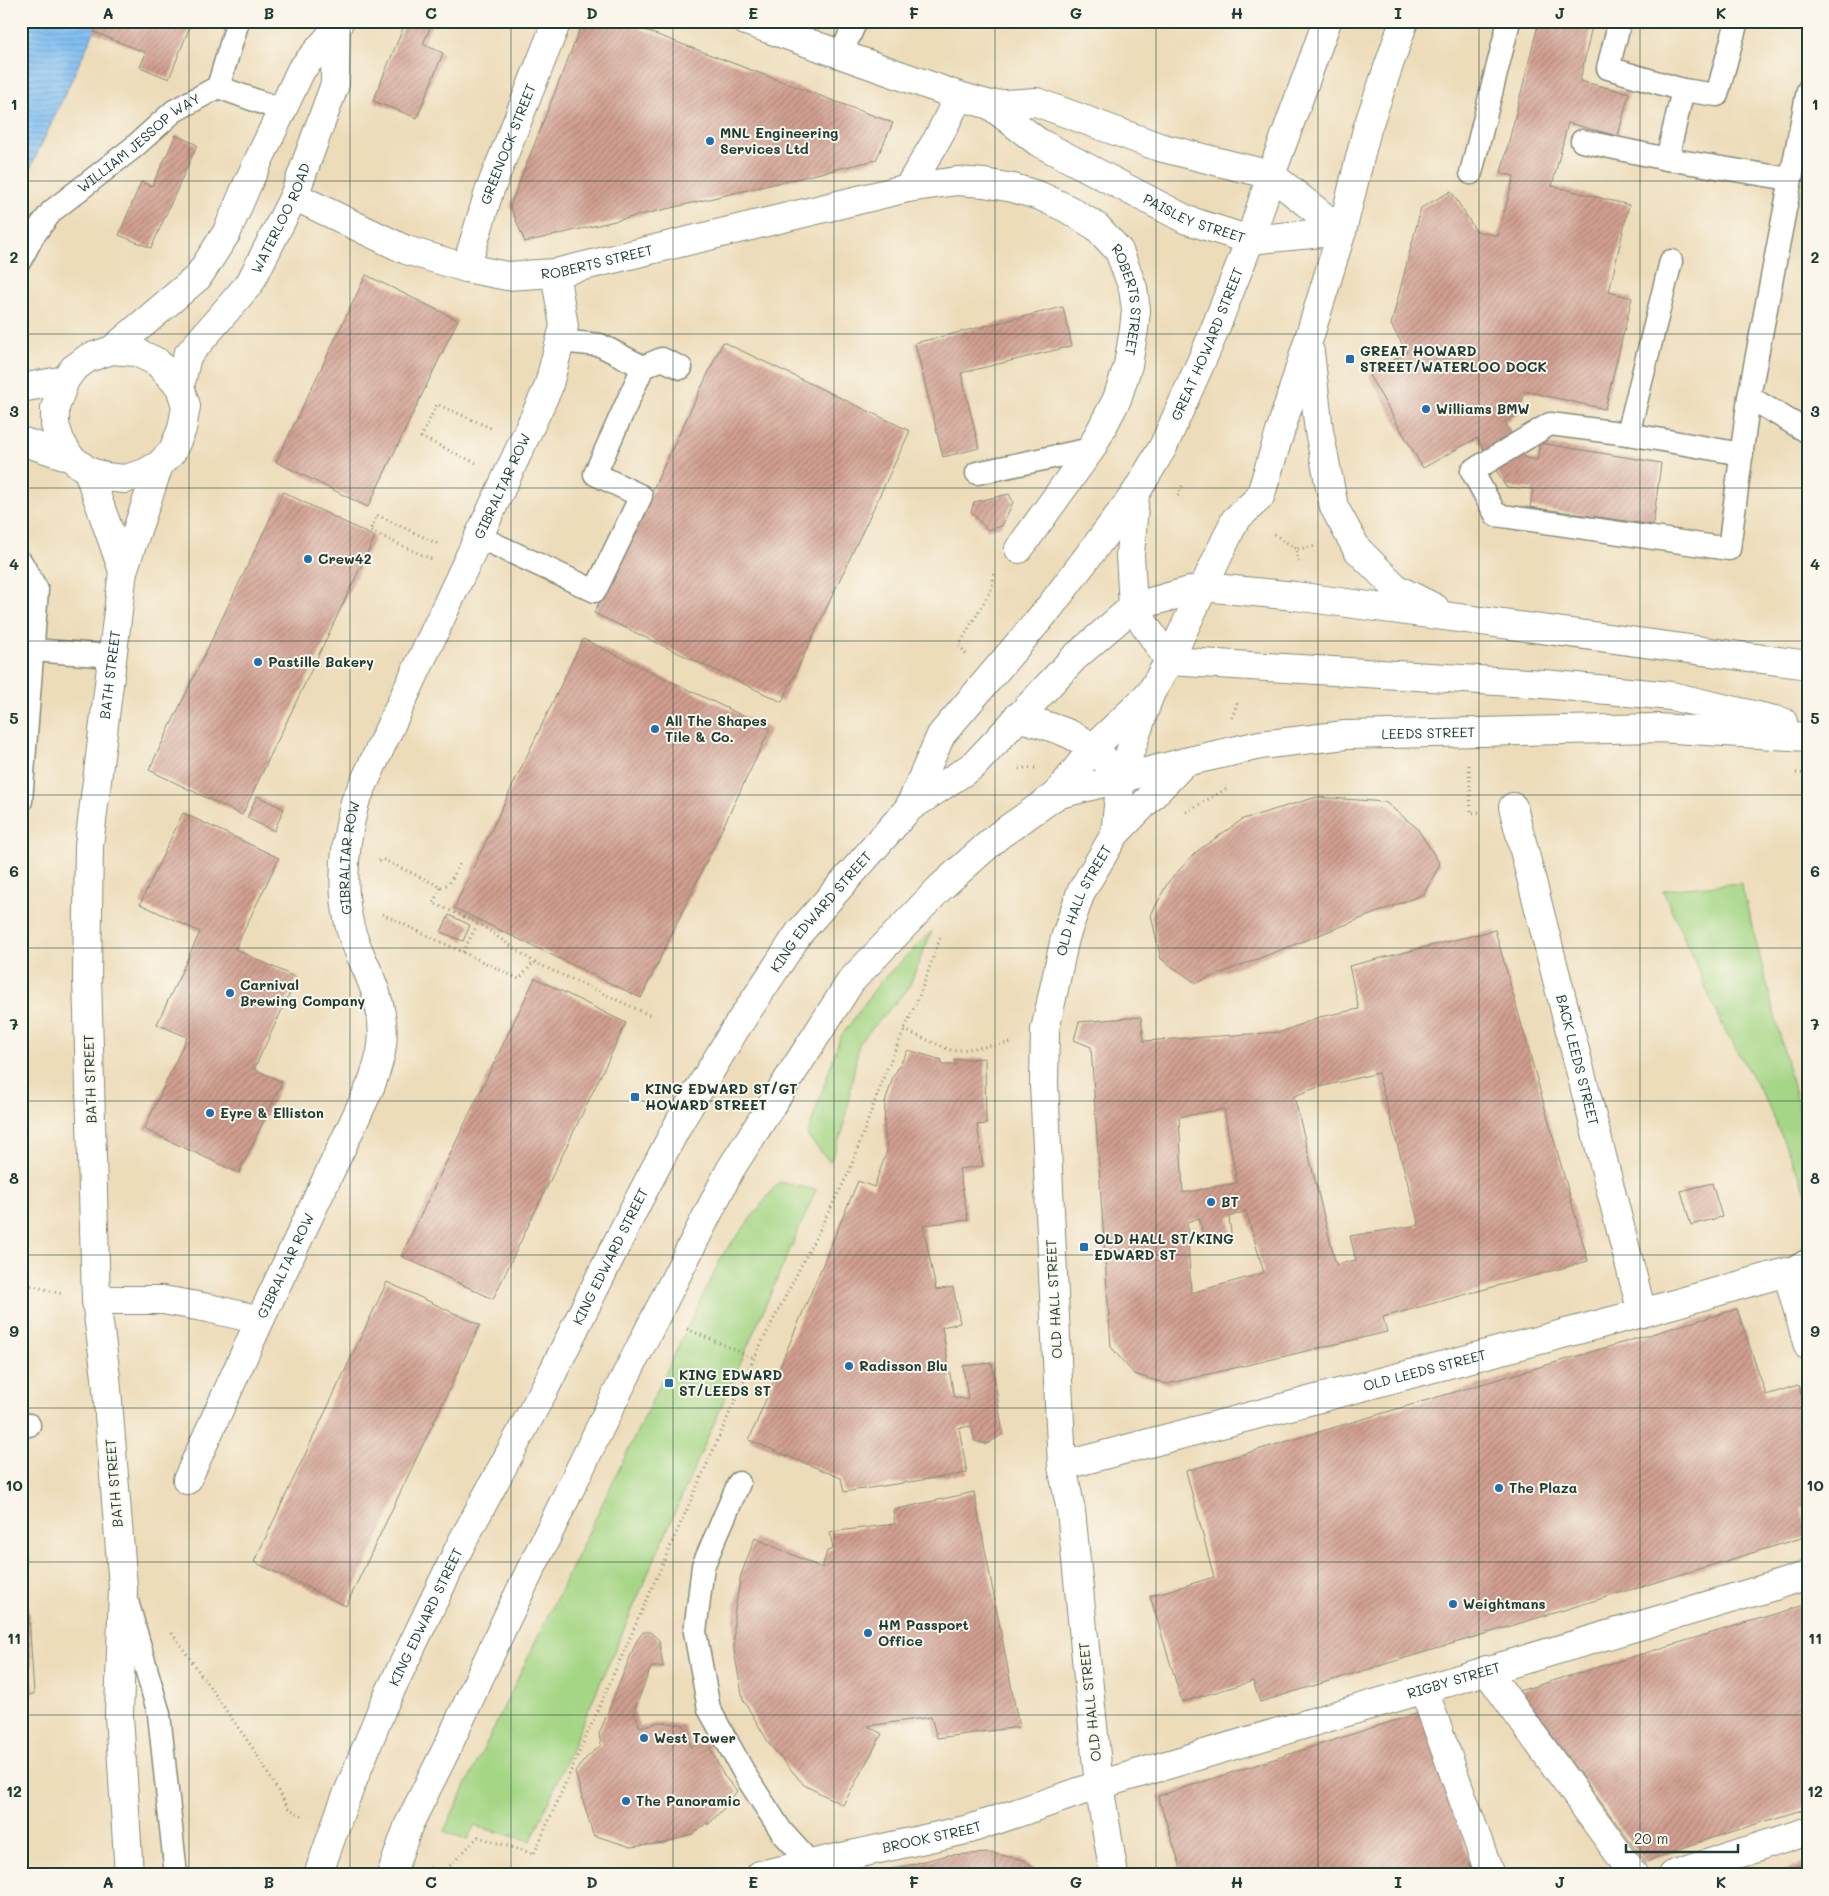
<svg xmlns="http://www.w3.org/2000/svg" width="1829" height="1896" viewBox="0 0 1829 1896" font-family="Mali,sans-serif">
<style>
.grass{fill:#a5d685;stroke:#628a5c}
.water{fill:url(#water-rules);stroke:#4e7d93}
.building{fill:url(#building-hatch);fill-rule:evenodd}
.lines{fill:none;stroke-linecap:round;stroke-linejoin:round}
.service-casing{stroke:#868c76;stroke-width:25}
.pedestrian-casing{stroke:#868c76;stroke-width:30}
.minor-casing{stroke:#868c76;stroke-width:30}
.primary-casing{stroke:#868c76;stroke-width:30}
.trunk-casing{stroke:#868c76;stroke-width:30}
.path{stroke:#868c76;stroke-width:3;stroke-dasharray:1 4;stroke-linecap:butt}
.service{stroke:#fff;stroke-width:22}
.pedestrian{stroke:#fff;stroke-width:28}
.minor{stroke:#fff;stroke-width:28}
.primary{stroke:#fff;stroke-width:28}
.trunk{stroke:#fff;stroke-width:28}
.grid{fill:none;stroke:#1f3d34;stroke-width:1;stroke-opacity:0.55}
.poi-dot{fill:#1f6fb2;stroke:#fbf7ec;stroke-width:2}
.labels{text-anchor:middle;stroke-width:4;stroke-linejoin:round;paint-order:stroke}
.poi-label{font-size:14px;font-weight:bold;fill:#1f3d34;stroke:#fbf7ec;text-anchor:start}
.street-label{font-size:14px;fill:#1f3d34;stroke:#fbf7ec}
.neatline{fill:none;stroke:#1f3d34;stroke-width:2}
.grid-label{font-size:16px;text-anchor:middle;font-weight:bold;fill:#1f3d34}
</style>
<defs>
<pattern id="water-rules" width="6" height="5" patternUnits="userSpaceOnUse" patternTransform="scale(1.25)"><rect width="6" height="5" fill="#7ebdf2"/><path d="M0 2.5h6" fill="none" stroke="#679bc5"/></pattern>
<pattern id="building-hatch" width="6" height="6" patternUnits="userSpaceOnUse" patternTransform="scale(1.25)"><rect width="6" height="6" fill="#d19f90"/><path d="M-1 1l2-2M0 6l6-6M5 7l2-2" fill="none" stroke="#a98376"/></pattern>
</defs>
<rect width="100%" height="100%" fill="#fbf7ec"/>
<filter id="ink" filterUnits="userSpaceOnUse"><feTurbulence type="fractalNoise" baseFrequency=".02" numOctaves="2"/><feDisplacementMap in="SourceGraphic" scale="10" xChannelSelector="R" yChannelSelector="G"/><feConvolveMatrix kernelMatrix="1 2 1 2 8 2 1 2 1" color-interpolation-filters="sRGB"/></filter>
<filter id="wash" filterUnits="userSpaceOnUse"><feTurbulence type="fractalNoise" baseFrequency=".0096" numOctaves="4" result="noise"/><feDisplacementMap in="SourceGraphic" scale="20" xChannelSelector="R" yChannelSelector="G"/><feGaussianBlur stdDeviation="1.12" result="paint"/><feColorMatrix in="noise" values="0 0 0 0 0 0 0 0 0 0 0 0 0 0 0 0 0 1.4 0 .05"/><feComposite in="paint" operator="in"/></filter>
<g filter="url(#wash)">
<rect width="100%" height="100%" fill="#eddcb9"/>
<!-- grass -->
<g class="grass">
<polygon points="1741,883 1808,1145 1808,1197 1766,1101 1723,1027 1663,890"/>
<polygon points="932,931 908,989 859,1043 843,1130 830,1162 807,1136 840,1038 880,982"/>
<polygon points="779,1182 816,1190 531,1841 474,1826 467,1840 444,1831 723,1254"/>
</g>
<!-- water -->
<polygon class="water" points="21,21 99,21 21,188"/>
<g id="blocks">
<!-- building -->
<g class="building">
<polygon points="99,21 192,21 169,79 140,67 146,53 94,32"/>
<polygon points="406,21 433,21 423,44 443,53 417,118 373,101"/>
<polygon points="583,21 620,21 893,123 876,160 525,242 510,206"/>
<polygon points="1539,21 1593,21 1580,81 1629,93 1618,136 1568,123 1552,186 1629,205 1609,292 1632,298 1605,409 1525,391 1519,413 1505,422 1525,458 1537,460 1540,443 1661,463 1653,525 1530,507 1533,489 1506,487 1477,438 1423,468 1369,375 1407,352 1391,325 1421,208 1451,191 1476,231 1498,236 1514,176 1501,173"/>
<polygon points="176,135 197,145 151,248 119,235 141,182 152,186"/>
<polygon points="366,275 458,320 368,507 276,462"/>
<polygon points="1063,307 1072,346 961,373 979,448 943,457 915,343"/>
<polygon points="723,342 910,431 782,702 594,613"/>
<polygon points="283,492 375,537 242,815 149,770"/>
<polygon points="1009,494 1013,502 1002,526 988,530 971,512 974,502"/>
<polygon points="583,639 770,729 641,998 454,908"/>
<polygon points="257,796 284,809 274,831 247,818"/>
<polygon points="1317,797 1385,802 1417,828 1440,864 1424,894 1196,983 1161,959 1151,915 1168,882 1196,852 1243,819"/>
<polygon points="183,813 279,858 235,949 297,978 254,1069 282,1082 239,1173 144,1129 187,1037 157,1024 200,932 140,904"/>
<polygon points="449,915 470,925 463,941 441,932"/>
<path d="M1495 930 1588 1261 1383 1317 1387 1332 1167 1384 1134 1374 1111 1347 1091 1047 1074 1040 1079 1022 1141 1017 1144 1041 1281 1032 1319 1017 1359 1009 1349 966ZM1378 1073 1419 1225 1350 1236 1356 1260 1336 1265 1294 1096 1316 1088ZM1224 1109 1237 1183 1183 1193 1179 1117ZM1246 1211 1264 1273 1191 1293 1187 1222 1199 1218 1205 1243 1232 1241 1229 1217Z"/>
<polygon points="535,978 626,1023 493,1299 401,1256"/>
<polygon points="21,984 23,984 28,1058 21,1058"/>
<polygon points="908,1050 942,1060 942,1065 955,1065 955,1060 985,1058 986,1124 977,1125 983,1166 959,1169 968,1220 923,1225 936,1290 953,1287 960,1323 942,1327 954,1397 968,1400 963,1366 992,1363 1003,1434 987,1444 975,1441 971,1426 959,1428 967,1473 844,1492 841,1478 749,1440 858,1181 874,1187 887,1151 884,1126 885,1103 893,1077"/>
<polygon points="1712,1183 1722,1217 1691,1225 1681,1191"/>
<polygon points="387,1282 480,1325 346,1606 254,1562"/>
<polygon points="1737,1309 1766,1395 1798,1385 1808,1415 1808,1506 1801,1508 1808,1536 1260,1702 1253,1681 1182,1702 1150,1596 1214,1577 1186,1471"/>
<polygon points="974,1492 1019,1727 937,1738 931,1717 868,1726 882,1734 843,1805 804,1785 770,1745 743,1699 734,1651 734,1615 741,1575 755,1538 822,1568 827,1551 833,1549 830,1532 895,1524 893,1510"/>
<polygon points="23,1522 34,1694 21,1695 21,1523"/>
<polygon points="1808,1604 1808,1808 1699,1842 1645,1862 1519,1691"/>
<polygon points="643,1632 650,1632 659,1640 663,1667 651,1667 634,1711 640,1727 660,1722 684,1725 691,1747 707,1742 724,1776 737,1791 725,1807 708,1825 708,1822 693,1834 664,1843 631,1847 593,1835 575,1772 586,1758 601,1745 599,1734 636,1642"/>
<polygon points="1422,1712 1474,1875 1183,1875 1158,1796"/>
<polygon points="992,1853 1024,1860 1042,1875 871,1875 948,1855"/>
<polygon points="1808,1862 1808,1875 1772,1875 1772,1874"/>
</g>
</g>
</g>
<g filter="url(#ink)">
<use href="#blocks" fill-opacity="0" stroke="#868c76" stroke-width="1"/>
<g class="lines">
<!-- service casing -->
<g class="service-casing">
<g id="service">
<polyline points="1620,21 1608,68 1683,90 1717,95 1737,21"/>
<polyline points="841,54 856,21"/>
<polyline points="218,87 282,110"/>
<polyline points="1582,141 1667,159 1790,179"/>
<polyline points="1667,159 1683,90"/>
<polyline points="1471,173 1509,21"/>
<path id="s1" d="M21 259 33 236 52 211 134 147 174 111 218 87 238 21"/>
<polyline points="643,367 662,359 681,368"/>
<polyline points="1749,397 1808,432"/>
<polyline points="1628,434 1671,261"/>
<polyline points="1742,454 1628,434 1550,424 1472,471 1496,515 1729,549 1749,397 1808,90"/>
<polyline points="977,473 1091,449"/>
<polyline points="479,537 595,591 641,496 595,474 643,367 600,345 560,341"/>
<polyline points="21,562 37,590 21,801"/>
<polyline points="33,650 112,656"/>
<polyline points="1787,1272 1808,1260"/>
<polyline points="21,1425 29,1425"/>
<polyline points="739,1483 703,1566 695,1632 709,1709 747,1778 782,1832 811,1864"/>
<polyline points="127,1601 159,1714 176,1875"/>
</g>
</g>
<!-- pedestrian casing -->
<g class="pedestrian-casing">
<g id="pedestrian">
<polyline points="1486,1670 1634,1875"/>
<polyline points="1424,1690 1490,1875"/>
<path id="s2" d="M1099 1785 1774 1586"/>
<polyline points="1673,1875 1808,1831"/>
</g>
</g>
<!-- minor casing -->
<g class="minor-casing">
<g id="minor">
<polyline points="746,21 959,96 990,105 1036,102 1159,147 1271,175 1342,231"/>
<path id="s3" d="M990 105 1038 142 1187 220 1250 240 1342 231"/>
<polyline points="908,188 938,138 959,96"/>
<path id="s4" d="M294 196 406 250 466 268 507 276 555 273 908 188 957 181 984 183 1013 188 1040 196 1066 208 1097 227 1119 251 1133 288 1136 310 1134 329 1128 365 1117 399 1091 449 1019 549"/>
<path id="s5" d="M466 268 489 192 557 21"/>
<polyline points="21,388 65,380"/>
<polyline points="21,441 70,457"/>
<path id="s6" d="M1513 807 1642 1313"/>
<path id="s7" d="M96 1300H163L208 1308 260 1320 371 1085C375 1074 379 1063 381 1052 386 1027 379 999 370 977 363 959 353 942 349 923 340 883 345 841 355 802L548 388 564 326 555 273"/>
<path id="s8" d="M1062 1466 1642 1313 1787 1272 1808 1346"/>
<polyline points="187,1480 260,1320"/>
<polyline points="1774,1586 1808,1575"/>
<polyline points="123,1587 119,1715 129,1875"/>
<path id="s9" d="M760 1875 970 1829 1099 1785"/>
</g>
</g>
<!-- primary casing -->
<g class="primary-casing">
<g id="primary">
<polyline points="112,350 198,277 227,232 247,185 301,70 336,29 339,22"/>
<path id="s10" d="M180 387 157 362 136 352 112 350 88 358 73 369 65 380 55 408V425L60 440 70 457 88 471 105 477 125 479 145 473 159 465 172 452 182 429 186 406 180 387 187 356 250 283 294 196 335 84 336 29"/>
<polyline points="88,471 123,571"/>
<polyline points="1115,834 1121,778"/>
<path id="s11" d="M123 1587 106 1377 96 1300 87 977 89 845 123 571 159 465"/>
<path id="s12" d="M1114 1875 1099 1785 1071 1511 1062 1466 1044 1083 1045 1030 1065 938 1081 892 1115 834 1185 762"/>
</g>
</g>
<!-- trunk casing -->
<g class="trunk-casing">
<g id="trunk">
<polyline points="1310,352 1319,431 1334,507 1357,549 1397,589 1435,608"/>
<polyline points="1135,494 1130,555 1133,607 1169,661"/>
<polyline points="1169,661 1544,684 1671,696 1783,722"/>
<path d="M1017 717C1051 727 1082 733 1106 761"/>
<polyline points="1121,778 1150,694 1169,661 1235,520 1260,497 1342,231 1367,129 1404,21"/>
<path id="s13" d="M1056 795 1185 762 1260 745 1345 735 1657 728 1808 737"/>
<path id="s14" d="M909 808 941 735 1049 608 1135 494 1163 447 1209 344 1250 240 1271 175 1327 21"/>
<path id="s15" d="M318 1875 341 1810 383 1706 461 1544 545 1388 638 1201 679 1123 734 1031 799 933 909 808 974 765 1074 658 1133 607 1204 587 1295 596 1808 665"/>
<polyline points="391,1875 409,1824 446,1750 507,1618 614,1399 730,1170 851,981 941,887 998,836 1056,795 1094,747 1150,694"/>
</g>
</g>
<!-- path -->
<g class="path">
<polyline points="476,463 421,437 437,404 493,429"/>
<polyline points="1178,496 1183,484"/>
<polyline points="1274,534 1296,549"/>
<polyline points="431,559 370,531 377,515 438,544"/>
<polyline points="1298,562 1296,549 1317,546"/>
<polyline points="966,654 959,645 991,590 995,572"/>
<polyline points="1232,718 1237,703"/>
<polyline points="1469,765 1471,813 1481,812"/>
<polyline points="1019,768 1035,768"/>
<polyline points="1796,773 1808,774"/>
<polyline points="1186,812 1226,789"/>
<polyline points="379,861 382,859 441,887 433,903 478,923 534,962 652,1016"/>
<polyline points="441,887 449,884 460,863"/>
<polyline points="382,914 519,979 534,962"/>
<polyline points="463,952 478,923"/>
<polyline points="904,1030 953,1051 1011,1043"/>
<polyline points="21,1284 26,1284 62,1294"/>
<polyline points="687,1329 754,1358"/>
<polyline points="172,1633 256,1753 288,1808 303,1816"/>
<polyline points="429,1868 443,1874"/>
<polyline points="443,1873 478,1837 534,1854 754,1358 849,1172 886,1071 920,994 940,938"/>
</g>
<!-- service -->
<use href="#service" class="service"/>
<!-- pedestrian -->
<use href="#pedestrian" class="pedestrian"/>
<!-- minor -->
<use href="#minor" class="minor"/>
<!-- primary -->
<use href="#primary" class="primary"/>
<!-- trunk -->
<use href="#trunk" class="trunk"/>
</g>
</g>
<!-- grid -->
<path class="grid" d="M189 21V1875M350 21V1875M511 21V1875M673 21V1875M834 21V1875M995 21V1875M1156 21V1875M1318 21V1875M1479 21V1875M1640 21V1875M21 181H1808M21 334H1808M21 488H1808M21 641H1808M21 795H1808M21 948H1808M21 1101H1808M21 1255H1808M21 1408H1808M21 1562H1808M21 1715H1808"/>
<!-- markers -->
<g class="poi-dot">
<circle cx="710" cy="141" r="5"/>
<rect x="1345" y="354" width="10" height="10" rx="2.5"/>
<circle cx="1426" cy="409" r="5"/>
<circle cx="308" cy="559" r="5"/>
<circle cx="258" cy="662" r="5"/>
<circle cx="655" cy="729" r="5"/>
<circle cx="230" cy="993" r="5"/>
<rect x="630" y="1092" width="10" height="10" rx="2.5"/>
<circle cx="210" cy="1113" r="5"/>
<circle cx="1211" cy="1202" r="5"/>
<rect x="1079" y="1242" width="10" height="10" rx="2.5"/>
<circle cx="849" cy="1366" r="5"/>
<rect x="664" y="1378" width="10" height="10" rx="2.5"/>
<circle cx="1499" cy="1488" r="5"/>
<circle cx="1453" cy="1604" r="5"/>
<circle cx="868" cy="1633" r="5"/>
<circle cx="644" cy="1738" r="5"/>
<circle cx="626" cy="1801" r="5"/>
</g>
<g class="labels">
<!-- poi labels -->
<g class="poi-label">
<text x="720" y="138">MNL Engineering<tspan x="720" dy="16">Services Ltd</tspan></text>
<text x="1360" y="356">GREAT HOWARD<tspan x="1360" dy="16">STREET/WATERLOO DOCK</tspan></text>
<text x="1436" y="414">Williams BMW</text>
<text x="318" y="564">Crew42</text>
<text x="268" y="667">Pastille Bakery</text>
<text x="665" y="726">All The Shapes<tspan x="665" dy="16">Tile &amp; Co.</tspan></text>
<text x="240" y="990">Carnival<tspan x="240" dy="16">Brewing Company</tspan></text>
<text x="645" y="1094">KING EDWARD ST/GT<tspan x="645" dy="16">HOWARD STREET</tspan></text>
<text x="220" y="1118">Eyre &amp; Elliston</text>
<text x="1221" y="1207">BT</text>
<text x="1094" y="1244">OLD HALL ST/KING<tspan x="1094" dy="16">EDWARD ST</tspan></text>
<text x="859" y="1371">Radisson Blu</text>
<text x="679" y="1380">KING EDWARD<tspan x="679" dy="16">ST/LEEDS ST</tspan></text>
<text x="1509" y="1493">The Plaza</text>
<text x="1463" y="1609">Weightmans</text>
<text x="878" y="1630">HM Passport<tspan x="878" dy="16">Office</tspan></text>
<text x="654" y="1743">West Tower</text>
<text x="636" y="1806">The Panoramic</text>
</g>
<!-- street labels -->
<g class="street-label">
<text dy="5" stroke="none"><textPath href="#s1" startOffset="168">WILLIAM JESSOP WAY</textPath></text>
<text dy="5" stroke="none"><textPath href="#s5" startOffset="131">GREENOCK STREET</textPath></text>
<text dy="5" stroke="none"><textPath href="#s3" startOffset="235">PAISLEY STREET</textPath></text>
<text dy="5" stroke="none"><textPath href="#s10" startOffset="606">WATERLOO ROAD</textPath></text>
<text dy="5" stroke="none"><textPath href="#s4" startOffset="320">ROBERTS STREET</textPath></text>
<text dy="5" stroke="none"><textPath href="#s4" startOffset="922">ROBERTS STREET</textPath></text>
<text dy="5" stroke="none"><textPath href="#s14" startOffset="556">GREAT HOWARD STREET</textPath></text>
<text dy="5" stroke="none"><textPath href="#s7" startOffset="1066">GIBRALTAR ROW</textPath></text>
<text dy="5" stroke="none"><textPath href="#s11" startOffset="915">BATH STREET</textPath></text>
<text dy="5" stroke="none"><textPath href="#s13" startOffset="379">LEEDS STREET</textPath></text>
<text dy="5" stroke="none"><textPath href="#s7" startOffset="661">GIBRALTAR ROW</textPath></text>
<text dy="5" stroke="none"><textPath href="#s12" startOffset="985">OLD HALL STREET</textPath></text>
<text dy="5" stroke="none"><textPath href="#s15" startOffset="1090">KING EDWARD STREET</textPath></text>
<text dy="5" stroke="none"><textPath href="#s6" startOffset="261">BACK LEEDS STREET</textPath></text>
<text transform="translate(90 1079) rotate(-92)" y="5">BATH STREET</text>
<text dy="5" stroke="none"><textPath href="#s15" startOffset="685">KING EDWARD STREET</textPath></text>
<text dy="5" stroke="none"><textPath href="#s7" startOffset="226">GIBRALTAR ROW</textPath></text>
<text transform="translate(1054 1299) rotate(-93)" y="5">OLD HALL STREET</text>
<text dy="5" stroke="none"><textPath href="#s8" startOffset="375">OLD LEEDS STREET</textPath></text>
<text transform="translate(114 1483) rotate(-95)" y="5">BATH STREET</text>
<text dy="5" stroke="none"><textPath href="#s15" startOffset="280">KING EDWARD STREET</textPath></text>
<text dy="5" stroke="none"><textPath href="#s2" startOffset="370">RIGBY STREET</textPath></text>
<text transform="translate(1090 1702) rotate(-96)" y="5">OLD HALL STREET</text>
<text dy="5" stroke="none"><textPath href="#s9" startOffset="176">BROOK STREET</textPath></text>
</g>
</g>
<!-- margin -->
<rect width="1829" height="1896" fill="none" stroke="#fbf7ec" stroke-width="55"/>
<!-- scale -->
<path d="M1626 1844v8h112v-8" fill="none" stroke="#1f3d34" stroke-width="2.5"/>
<text x="1634" y="1844" font-size="15" fill="#1f3d34" stroke="#fbf7ec" stroke-width="4" paint-order="stroke">20 m</text>
<rect x="28" y="28" width="1774" height="1840" class="neatline"/>
<g class="grid-label">
<text x="108" y="19">A</text>
<text x="269" y="19">B</text>
<text x="431" y="19">C</text>
<text x="592" y="19">D</text>
<text x="753" y="19">E</text>
<text x="914" y="19">F</text>
<text x="1076" y="19">G</text>
<text x="1237" y="19">H</text>
<text x="1398" y="19">I</text>
<text x="1560" y="19">J</text>
<text x="1721" y="19">K</text>
<text x="14" y="110">1</text>
<text x="1815" y="110">1</text>
<text x="14" y="263">2</text>
<text x="1815" y="263">2</text>
<text x="14" y="417">3</text>
<text x="1815" y="417">3</text>
<text x="14" y="570">4</text>
<text x="1815" y="570">4</text>
<text x="14" y="724">5</text>
<text x="1815" y="724">5</text>
<text x="14" y="877">6</text>
<text x="1815" y="877">6</text>
<text x="14" y="1030">7</text>
<text x="1815" y="1030">7</text>
<text x="14" y="1184">8</text>
<text x="1815" y="1184">8</text>
<text x="14" y="1337">9</text>
<text x="1815" y="1337">9</text>
<text x="14" y="1491">10</text>
<text x="1815" y="1491">10</text>
<text x="14" y="1644">11</text>
<text x="1815" y="1644">11</text>
<text x="14" y="1797">12</text>
<text x="1815" y="1797">12</text>
<text x="108" y="1888">A</text>
<text x="269" y="1888">B</text>
<text x="431" y="1888">C</text>
<text x="592" y="1888">D</text>
<text x="753" y="1888">E</text>
<text x="914" y="1888">F</text>
<text x="1076" y="1888">G</text>
<text x="1237" y="1888">H</text>
<text x="1398" y="1888">I</text>
<text x="1560" y="1888">J</text>
<text x="1721" y="1888">K</text>
</g>
</svg>
